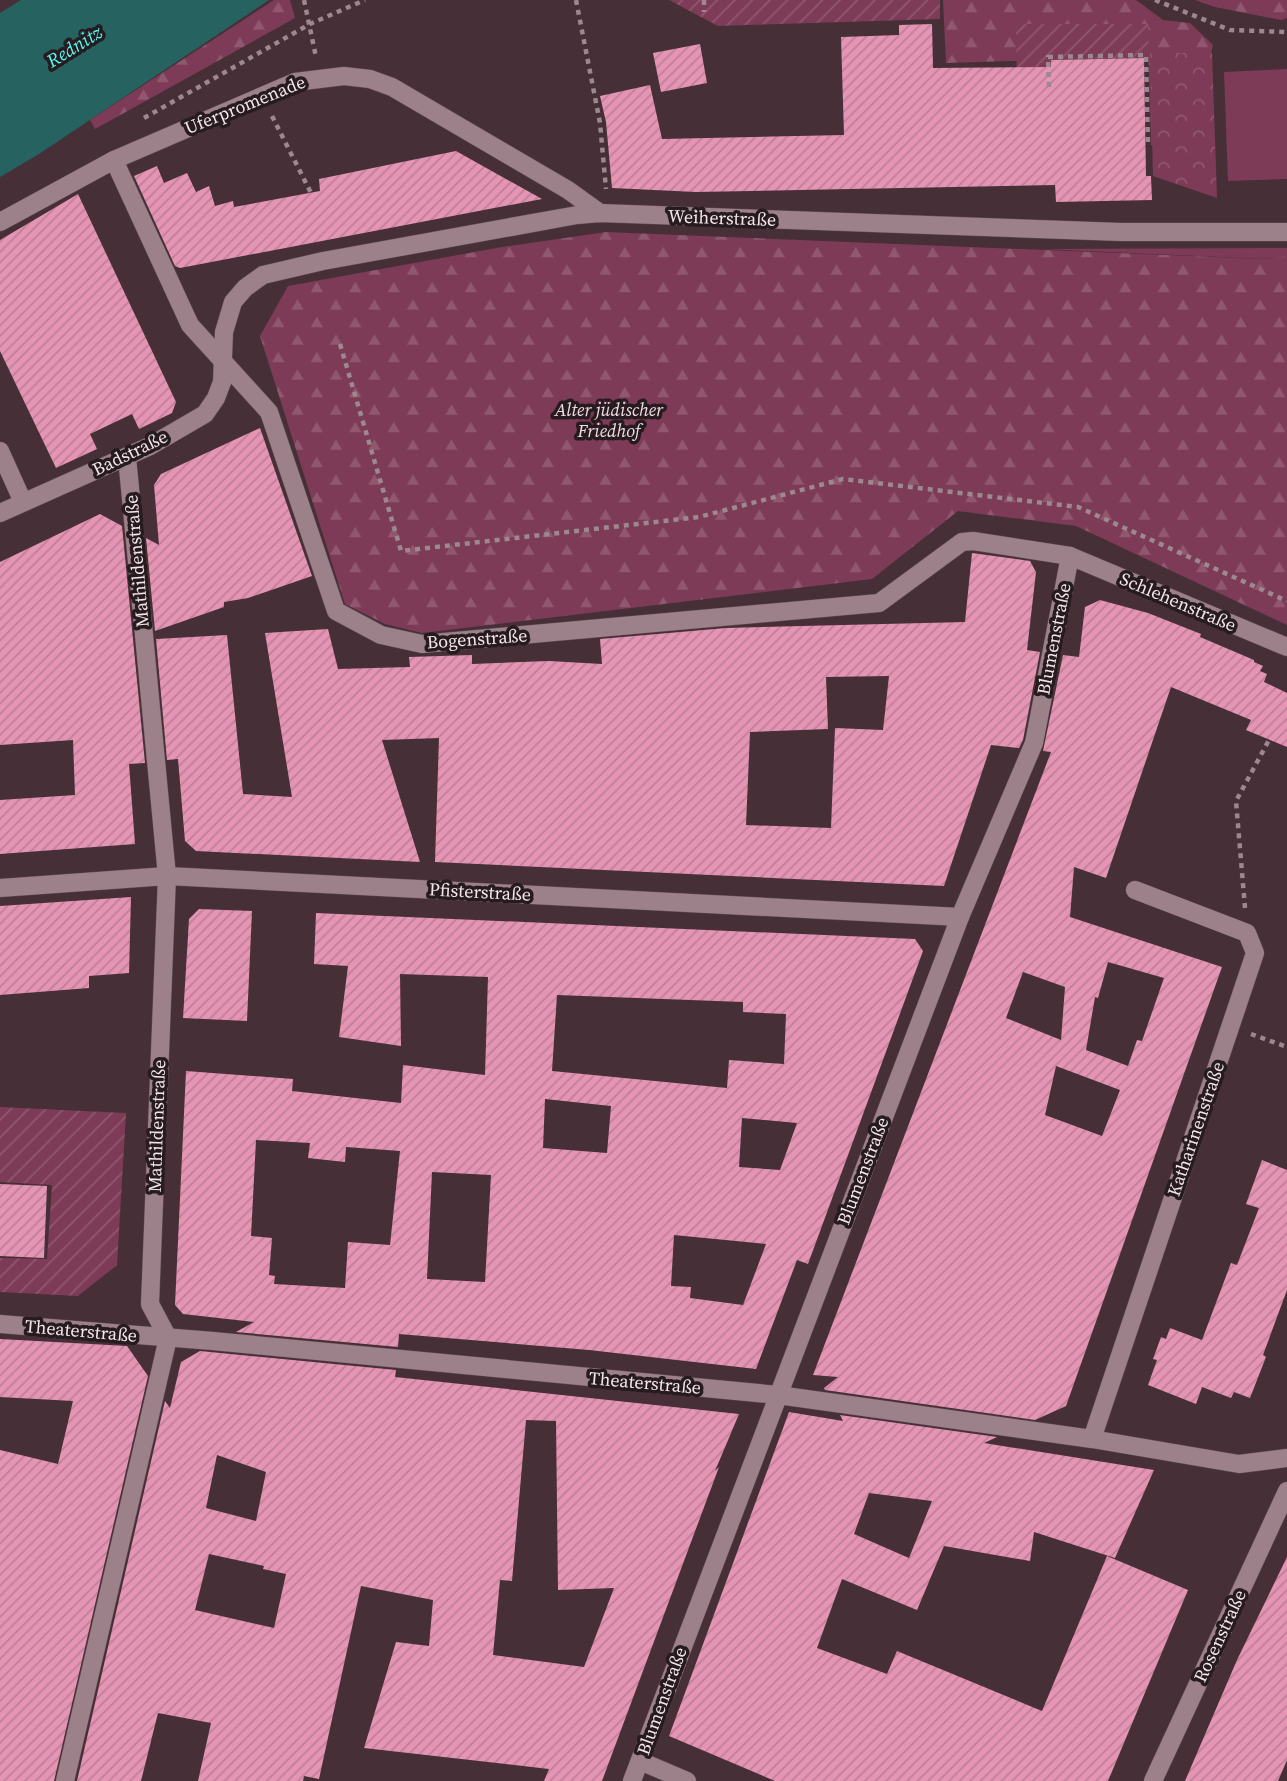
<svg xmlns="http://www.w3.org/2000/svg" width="1287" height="1781" viewBox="0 0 1287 1781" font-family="'Source Serif 4',serif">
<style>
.grass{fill:#7d3b57}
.forest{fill:url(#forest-firs)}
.park{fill:url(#park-crowns)}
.garden{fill:url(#garden-furrows)}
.water{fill:#256260}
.building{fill:url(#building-hatch);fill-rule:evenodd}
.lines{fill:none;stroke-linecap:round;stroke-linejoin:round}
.minor-casing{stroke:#614d54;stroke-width:19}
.tertiary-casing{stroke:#614d54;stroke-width:19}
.path{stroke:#9c888f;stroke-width:4.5;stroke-dasharray:5 5;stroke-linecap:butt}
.minor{stroke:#9c808a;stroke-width:18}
.tertiary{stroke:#9c808a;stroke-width:18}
.labels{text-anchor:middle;stroke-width:7;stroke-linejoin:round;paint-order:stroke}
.street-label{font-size:18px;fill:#f5e5ea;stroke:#261b1f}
.park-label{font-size:18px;font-style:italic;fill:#f1dbe2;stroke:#261b1f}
.water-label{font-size:19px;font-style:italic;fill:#53f9f3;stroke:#261b1f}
</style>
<defs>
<pattern id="forest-firs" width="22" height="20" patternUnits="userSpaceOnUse" patternTransform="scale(1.75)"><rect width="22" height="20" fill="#7d3b57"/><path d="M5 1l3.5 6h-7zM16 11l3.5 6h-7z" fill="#90576f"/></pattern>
<pattern id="park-crowns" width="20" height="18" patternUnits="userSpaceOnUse" patternTransform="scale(1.75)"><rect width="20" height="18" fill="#7d3b57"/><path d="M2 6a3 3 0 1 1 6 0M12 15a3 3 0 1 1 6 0" fill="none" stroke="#90576f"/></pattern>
<pattern id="garden-furrows" width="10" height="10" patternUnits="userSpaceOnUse" patternTransform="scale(1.75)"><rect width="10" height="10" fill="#7d3b57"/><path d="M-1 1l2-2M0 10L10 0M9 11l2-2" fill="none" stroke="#90576f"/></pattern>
<pattern id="building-hatch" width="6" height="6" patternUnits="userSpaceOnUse" patternTransform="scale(1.75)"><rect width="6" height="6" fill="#e594b3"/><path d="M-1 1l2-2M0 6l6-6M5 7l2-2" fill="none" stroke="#be8098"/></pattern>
</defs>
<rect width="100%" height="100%" fill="#472f38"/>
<!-- grass -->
<g class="grass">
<polygon points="1287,69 1287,179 1228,181 1224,72"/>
<polygon points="1287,248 1287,256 1264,259 1041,249"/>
</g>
<!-- forest -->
<g class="forest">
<polygon points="274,0 290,0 295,18 95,129 90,120"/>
<polygon points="943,0 1136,0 1163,20 1190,23 1213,45 1207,74 1168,152 1151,145 1148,38 1040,60 946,63"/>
<polygon points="1195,0 1287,0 1287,18 1281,20 1215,7"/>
<polygon points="606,232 1264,259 1287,256 1287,625 1076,526 958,511 872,579 422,633 385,624 345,604 260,336 288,286 502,247"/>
</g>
<!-- park -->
<polygon class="park" points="1150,53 1212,53 1217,198 1153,176"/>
<!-- garden -->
<g class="garden">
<polygon points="669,0 940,0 940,19 718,26"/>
<polygon points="1016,24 1148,24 1149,58 1051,60 1052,123 1017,90"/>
<polygon points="0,1107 126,1113 117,1265 78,1296 0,1292 0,1258 47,1259 52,1185 0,1182"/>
</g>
<!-- water -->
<polygon class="water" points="21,0 269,0 39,154 0,177 0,13"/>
<!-- building -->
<g class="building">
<polygon points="932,24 933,68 1051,67 1051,60 1144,58 1146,176 1151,176 1152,200 1056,202 1055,185 696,192 612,188 606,122 600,96 650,85 662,139 844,135 841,37 899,35 899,25"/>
<polygon points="700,44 707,83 661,92 653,53"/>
<polygon points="456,151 542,199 180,268 175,266 134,176 157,166 164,183 187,173 196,192 209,186 215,206 233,201 234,207 320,191 319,179"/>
<polygon points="78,194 176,402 172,413 139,429 132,414 90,434 97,449 56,468 0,351 0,240"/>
<polygon points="260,428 312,576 248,598 224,602 224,607 155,631 146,538 159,545 154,485 161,474"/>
<polygon points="100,514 122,526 145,763 129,764 135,844 0,854 0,800 75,795 73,740 0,745 0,562"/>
<path d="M972 553 1030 561 1036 572 1027 650 1040 652 1023 740 1019 748 991 745 944 886 435 862 439 738 382 740 420 862 196 851 185 841 178 759 167 760 156 639 227 635 243 794 292 797 265 633 328 629 338 669 410 667 409 657 472 655V664L549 661 602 664 600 639 726 628 965 622ZM889 676 883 730 835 728 831 828 746 825 750 732 828 729 826 677Z"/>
<path d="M1100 600 1148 613 1201 634 1200 637 1254 660V662L1263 666 1260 671 1267 674 1264 682 1287 693V747L1246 730 1251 720 1171 687 1106 878 1074 867 1070 917 1222 967 1066 1406 1035 1420 825 1390 824 1388 838 1377 813 1375 1051 752 1043 751 1063 655 1079 657 1085 607ZM1108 962 1164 978 1142 1041 1137 1040 1128 1066 1086 1050 1095 997 1098 998ZM1023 972 1065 987 1061 1040 1006 1018ZM1056 1066 1120 1090 1102 1136 1045 1115Z"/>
<polygon points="131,897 129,973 89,976 89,988 0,995 0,906"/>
<polygon points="199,909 252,911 247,1021 183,1018 189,919"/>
<path d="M316 913 915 939 923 951 808 1264 797 1260 756 1369 589 1350 399 1334 398 1347 236 1332 254 1322 183 1314 175 1305 186 1071 293 1079 292 1091 401 1103 403 1065 485 1075 488 977 400 974 401 1046 339 1037 348 966 314 964ZM557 995 743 1002V1012L786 1014 784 1064 729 1060 727 1088 552 1071ZM545 1099 611 1106 607 1153 543 1148ZM742 1118 797 1123 780 1170 739 1167ZM256 1140 310 1143 308 1158 345 1162 346 1147 400 1151 390 1245 348 1242 345 1288 274 1284 275 1276 269 1275 272 1238 251 1236ZM432 1172 491 1175 485 1282 427 1279ZM674 1235 766 1244 743 1305 690 1298 691 1287 671 1286Z"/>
<polygon points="1262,1160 1287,1170 1287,1290 1263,1355 1266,1357 1250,1398 1234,1392 1231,1398 1202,1387 1196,1404 1148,1385 1157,1360 1153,1359 1161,1337 1166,1339 1170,1328 1202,1340 1231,1263 1237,1265 1259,1208 1246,1204"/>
<polygon points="0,1184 47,1186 44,1258 0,1256"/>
<polygon points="0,1339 127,1346 148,1376 54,1781 0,1781 0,1450 58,1464 73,1401 0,1397"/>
<path d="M200 1351 396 1370 395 1377 739 1414 715 1471 719 1467 602 1781H544L549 1769 364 1748 396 1642 429 1646 433 1600 361 1586 319 1779 304 1776 303 1781H198L211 1723 158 1713 141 1781H77L165 1401 170 1408 181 1362ZM526 1420 556 1421 558 1590 614 1588 584 1667 493 1655 500 1580 512 1581ZM217 1455 266 1472 256 1521 206 1508ZM209 1554 264 1566 263 1569 286 1574 274 1628 195 1610Z"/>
<path d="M789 1412 843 1421 840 1415 997 1437 984 1443 1154 1470 1115 1558 1034 1532 1030 1561 944 1546 917 1610 842 1579 817 1648 887 1674 897 1651 1042 1711 1107 1556 1188 1590 1108 1781H775L669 1736ZM869 1493 932 1501 909 1558 854 1534Z"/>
<polygon points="1287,1557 1287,1760 1278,1781 1185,1781 1237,1660"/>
</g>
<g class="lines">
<!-- minor casing -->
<g class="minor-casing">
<g id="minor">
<polyline points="114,160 190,325 269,412 336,611 381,635 422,644 879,603 962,542 973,541 1070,556 1287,647"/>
<polyline points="0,451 23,502"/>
<polyline points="0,888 167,876 960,917"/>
<polyline points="0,1324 213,1341 778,1395 1092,1439 1239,1464 1287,1458"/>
<polyline points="1092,1439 1255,953 1247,933 1135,890"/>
<polyline points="640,1761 687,1781"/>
<polyline points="65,1781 168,1338 150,1304 167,876 127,457"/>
<polyline points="632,1781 960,917 1034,743 1070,556"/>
<polyline points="1153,1781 1287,1491"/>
</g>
</g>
<!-- tertiary casing -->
<g class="tertiary-casing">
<g id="tertiary">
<polyline points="0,222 114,160 295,82 344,76 370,79 392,87 568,190 600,213"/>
<polyline points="0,513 150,446 205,414 216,398 222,382 224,332 233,302 245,288 263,275 323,261 577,215 600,213 1121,232 1287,232"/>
</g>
</g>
<!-- path -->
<g class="path">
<polyline points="304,0 316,57"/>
<polyline points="576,0 600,123 606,189"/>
<polyline points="704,0 704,12"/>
<polyline points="1155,0 1230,30 1287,32"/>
<polyline points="1049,87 1048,57 1146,55 1148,146"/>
<polyline points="272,116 311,193"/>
<polyline points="144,118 310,24 365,0"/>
<polyline points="340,344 401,551 699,517 843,479 1078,507 1287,601"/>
<polyline points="1245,908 1236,801 1269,740"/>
<polyline points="1251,1034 1287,1047"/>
</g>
<!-- minor -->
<use href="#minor" class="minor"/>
<!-- tertiary -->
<use href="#tertiary" class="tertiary"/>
</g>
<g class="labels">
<!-- street labels -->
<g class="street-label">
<text transform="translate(245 105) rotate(-22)" y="6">Uferpromenade</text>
<text transform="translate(722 218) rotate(2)" y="6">Weiherstraße</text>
<text transform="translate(130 453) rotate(-26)" y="6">Badstraße</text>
<text transform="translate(137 561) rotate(-95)" y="6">Mathildenstraße</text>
<text transform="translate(1178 602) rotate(23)" y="6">Schlehenstraße</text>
<text transform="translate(477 639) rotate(-4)" y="6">Bogenstraße</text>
<text transform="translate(1054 639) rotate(-79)" y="6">Blumenstraße</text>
<text transform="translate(480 892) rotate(3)" y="6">Pfisterstraße</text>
<text transform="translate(157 1126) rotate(-88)" y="6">Mathildenstraße</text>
<text transform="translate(1196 1129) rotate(-71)" y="6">Katharinenstraße</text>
<text transform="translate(863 1171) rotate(-69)" y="6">Blumenstraße</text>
<text transform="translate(81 1331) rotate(5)" y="6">Theaterstraße</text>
<text transform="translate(645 1383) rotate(5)" y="6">Theaterstraße</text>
<text transform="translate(1220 1636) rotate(-65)" y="6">Rosenstraße</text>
<text transform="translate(662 1701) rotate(-70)" y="6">Blumenstraße</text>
</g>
<!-- park labels -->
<g class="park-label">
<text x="609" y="416">Alter jüdischer<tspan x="609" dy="21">Friedhof</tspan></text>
</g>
<!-- water labels -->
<g class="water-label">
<text transform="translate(74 46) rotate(-32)" y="7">Rednitz</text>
</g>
</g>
</svg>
